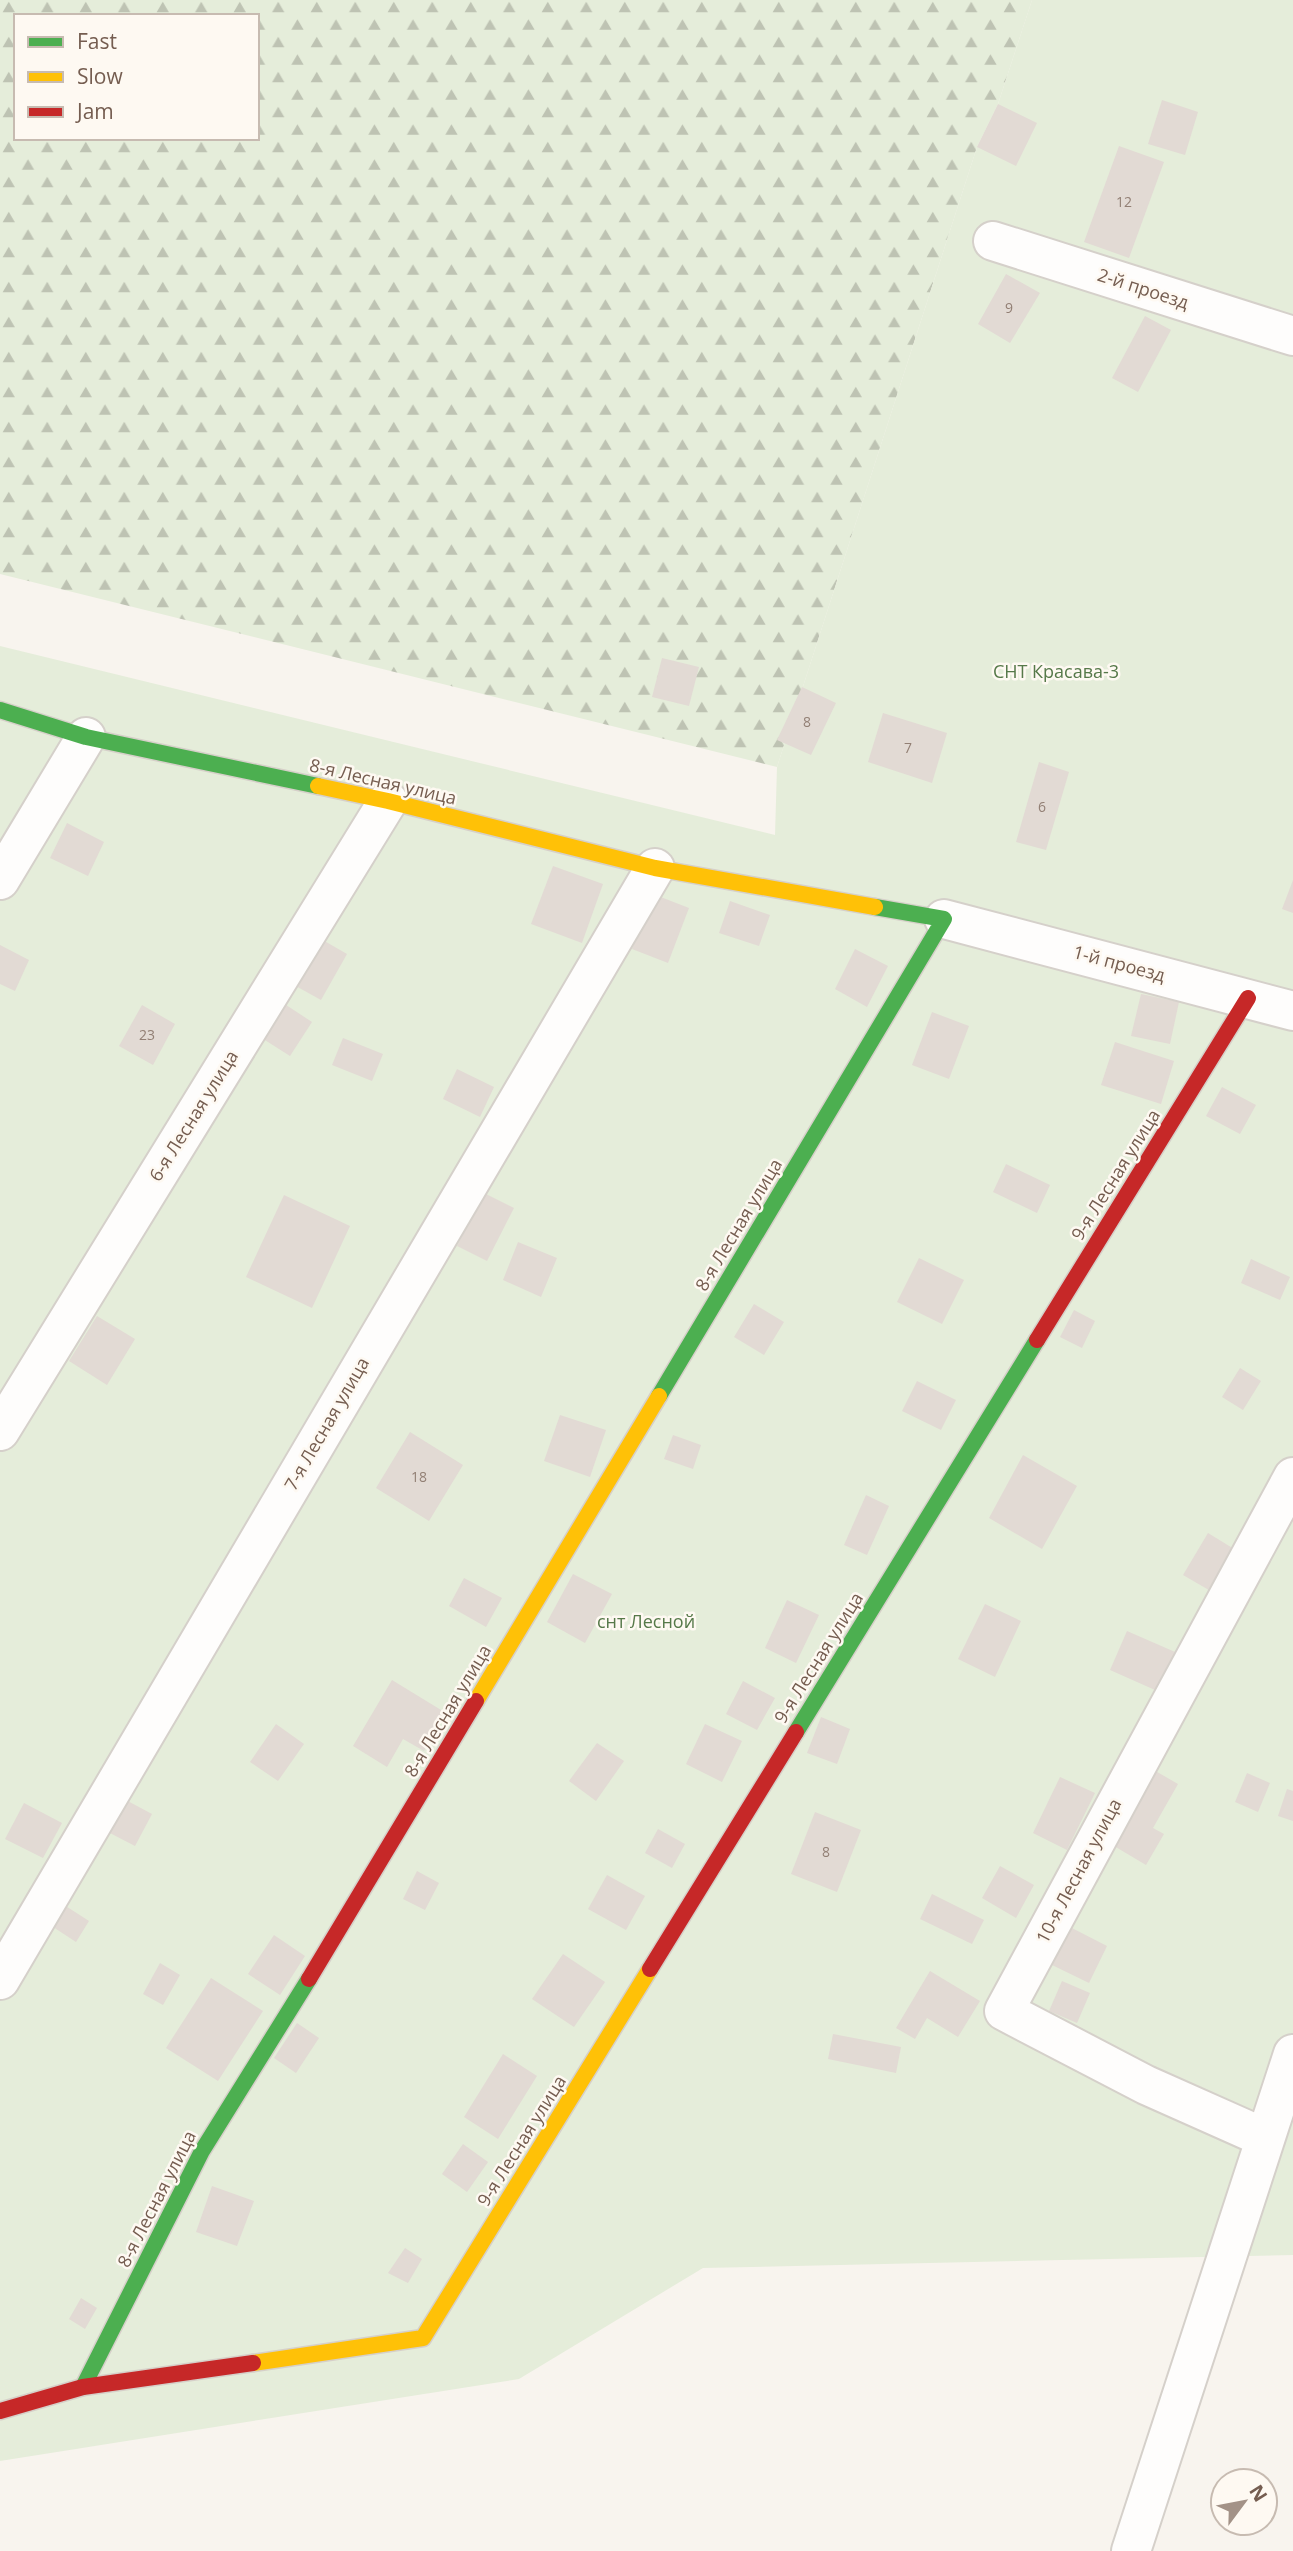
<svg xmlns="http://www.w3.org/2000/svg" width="1293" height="2551" viewBox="0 0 1293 2551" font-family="'Open Sans',sans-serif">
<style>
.forest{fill:url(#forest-firs);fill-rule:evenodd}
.garden{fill:#e5edda}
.building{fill:#e2dad4}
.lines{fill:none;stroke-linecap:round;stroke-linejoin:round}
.street-casing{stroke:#d5d0ca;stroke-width:42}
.fast-casing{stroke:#d6d0c9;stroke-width:19}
.slow-casing{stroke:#d6d0c9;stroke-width:19}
.jam-casing{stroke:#d6d0c9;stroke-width:19}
.street{stroke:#fefdfc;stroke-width:38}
.fast{stroke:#4caf50;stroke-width:16}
.slow{stroke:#ffc107;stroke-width:16}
.jam{stroke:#c62828;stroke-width:16}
.labels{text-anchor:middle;stroke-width:5;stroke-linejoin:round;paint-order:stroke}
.number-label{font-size:14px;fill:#927f74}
.street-label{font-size:18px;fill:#755d50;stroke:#fef9f2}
.park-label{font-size:18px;fill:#567949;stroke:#fef9f2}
</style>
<defs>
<pattern id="forest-firs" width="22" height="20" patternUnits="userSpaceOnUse" patternTransform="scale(1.75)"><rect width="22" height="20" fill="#e5edda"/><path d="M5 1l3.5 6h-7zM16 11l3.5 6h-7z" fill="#bec3b3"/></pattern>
</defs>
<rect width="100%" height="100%" fill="#f8f4ee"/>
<!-- forest -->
<path class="forest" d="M0 0H1032L998 104 977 147 777 767 0 574ZM16 16H257V138H16Z"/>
<!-- garden -->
<polygon class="garden" points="1032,0 1293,0 1293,2255 703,2268 519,2379 0,2461 0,646 775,835 777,767 977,147 998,104"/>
<!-- building -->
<g class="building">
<polygon points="1162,100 1198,112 1185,155 1148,144"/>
<polygon points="998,104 1037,123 1016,166 977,147"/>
<polygon points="1119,146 1164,162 1129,258 1084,242"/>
<polygon points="1006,274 1040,293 1010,343 978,324"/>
<polygon points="1145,316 1171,330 1138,392 1112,378"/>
<polygon points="662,658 699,667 689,706 652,697"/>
<polygon points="802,687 836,703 811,755 777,740"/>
<polygon points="883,713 947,733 932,783 868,762"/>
<polygon points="1039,762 1069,772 1046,850 1016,842"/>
<polygon points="67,823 104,842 88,876 50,858"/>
<polygon points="553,866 603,884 582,943 531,924"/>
<polygon points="1293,880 1293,913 1282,909"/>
<polygon points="653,894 689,908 668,963 632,949"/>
<polygon points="730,901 770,915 759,946 719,933"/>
<polygon points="321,939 347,954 321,1000 294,985"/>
<polygon points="0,945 29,960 15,991 0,984"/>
<polygon points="855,949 888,966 867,1007 835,989"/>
<polygon points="1141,994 1179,1002 1170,1044 1131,1036"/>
<polygon points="280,1001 312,1022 290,1056 257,1035"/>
<polygon points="142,1005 175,1024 153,1065 119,1046"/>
<polygon points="932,1012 969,1026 949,1079 912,1065"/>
<polygon points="343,1038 383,1054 372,1081 332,1065"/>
<polygon points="1115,1042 1174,1061 1161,1104 1101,1085"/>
<polygon points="457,1069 494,1087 480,1117 443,1099"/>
<polygon points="1222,1087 1256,1105 1240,1134 1206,1116"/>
<polygon points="1006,1164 1050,1185 1037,1213 993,1192"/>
<polygon points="484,1193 514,1208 487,1261 457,1246"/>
<polygon points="284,1195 350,1226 312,1308 246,1277"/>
<polygon points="518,1242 557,1258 541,1297 503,1280"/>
<polygon points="919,1258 964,1280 942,1324 897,1302"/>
<polygon points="1251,1259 1290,1277 1280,1300 1241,1283"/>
<polygon points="754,1304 784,1322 764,1355 734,1337"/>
<polygon points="1074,1310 1095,1321 1082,1348 1060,1337"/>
<polygon points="97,1316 135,1339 107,1385 69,1361"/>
<polygon points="1240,1368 1261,1381 1243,1410 1222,1397"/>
<polygon points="917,1381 956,1400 941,1430 902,1411"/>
<polygon points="560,1415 606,1430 590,1477 544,1461"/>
<polygon points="410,1432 463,1465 429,1521 376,1488"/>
<polygon points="673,1435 701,1445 693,1469 664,1459"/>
<polygon points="1023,1455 1077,1486 1042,1549 989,1518"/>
<polygon points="866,1495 889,1506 867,1555 844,1545"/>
<polygon points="1208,1533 1239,1552 1214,1593 1183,1575"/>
<polygon points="573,1574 612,1594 585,1643 547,1622"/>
<polygon points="464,1578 502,1598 486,1627 449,1606"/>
<polygon points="787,1600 819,1615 796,1663 765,1648"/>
<polygon points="985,1604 1021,1621 995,1677 958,1659"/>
<polygon points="1127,1631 1182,1655 1164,1694 1110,1670"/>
<polygon points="392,1680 446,1713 424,1751 403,1739 387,1767 353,1746"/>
<polygon points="743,1681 775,1698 757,1730 726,1714"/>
<polygon points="821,1717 850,1729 837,1764 807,1753"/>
<polygon points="276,1724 304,1744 278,1781 250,1762"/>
<polygon points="705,1724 742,1741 722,1782 686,1764"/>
<polygon points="597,1743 624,1761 596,1801 569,1781"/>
<polygon points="1152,1769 1178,1784 1153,1828 1164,1834 1146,1865 1109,1843"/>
<polygon points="1247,1773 1270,1783 1258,1812 1235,1802"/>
<polygon points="1060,1777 1095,1793 1067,1850 1033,1833"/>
<polygon points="1287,1789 1293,1791 1293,1821 1278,1816"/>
<polygon points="124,1799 152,1814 135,1846 106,1831"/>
<polygon points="24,1803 62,1823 43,1858 5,1839"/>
<polygon points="815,1812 861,1830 837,1892 791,1874"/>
<polygon points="658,1829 685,1844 672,1868 645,1853"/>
<polygon points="1000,1866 1034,1885 1016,1918 982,1898"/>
<polygon points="417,1871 439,1883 425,1910 403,1899"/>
<polygon points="607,1875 645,1896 626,1930 588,1909"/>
<polygon points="932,1894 984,1920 972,1944 920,1919"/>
<polygon points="61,1903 89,1921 76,1942 47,1923"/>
<polygon points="1070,1927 1107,1946 1089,1983 1052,1965"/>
<polygon points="274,1935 305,1956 280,1995 248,1974"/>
<polygon points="563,1954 605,1982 574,2027 532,1999"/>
<polygon points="160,1963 180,1975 163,2005 143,1994"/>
<polygon points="930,1971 980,2001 958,2037 927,2018 915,2039 896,2028"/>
<polygon points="211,1978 263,2011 218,2081 166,2048"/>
<polygon points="1062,1981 1090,1993 1077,2023 1049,2011"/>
<polygon points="297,2023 319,2038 296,2073 274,2058"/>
<polygon points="833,2034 901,2047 896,2073 828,2059"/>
<polygon points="503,2054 537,2076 498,2139 464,2117"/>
<polygon points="463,2144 488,2162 467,2192 442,2174"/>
<polygon points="212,2186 254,2201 237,2246 196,2232"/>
<polygon points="405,2248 422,2259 408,2283 388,2273"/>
<polygon points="81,2298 97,2308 85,2329 69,2319"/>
</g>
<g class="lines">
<!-- street casing -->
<g class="street-casing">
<g id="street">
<polyline points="993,241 1293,336"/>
<polyline points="0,880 86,737"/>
<polyline points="944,919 1293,1011"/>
<polyline points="0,1431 388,801"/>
<polyline points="0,1980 655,868"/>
<polyline points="1265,2138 1146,2085 1004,2011 1293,1477"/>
<polyline points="1131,2551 1293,2054"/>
</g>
</g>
<!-- fast casing -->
<g class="fast-casing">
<g id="fast">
<polyline points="0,710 86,737 318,786"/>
<polyline points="659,1396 944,919 875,907"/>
<polyline points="796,1732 1037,1340"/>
<polyline points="83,2387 202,2151 309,1979"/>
</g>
</g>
<!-- slow casing -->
<g class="slow-casing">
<g id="slow">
<polyline points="318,786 388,801 655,868 875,907"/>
<polyline points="476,1701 659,1396"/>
<polyline points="253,2363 423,2338 650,1969"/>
</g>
</g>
<!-- jam casing -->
<g class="jam-casing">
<g id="jam">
<polyline points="1037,1340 1248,998"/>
<polyline points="650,1969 796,1732"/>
<polyline points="309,1979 476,1701"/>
<polyline points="0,2411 83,2387 253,2363"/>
</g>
</g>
<!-- street -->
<use href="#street" class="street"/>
<!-- fast -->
<use href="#fast" class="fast"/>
<!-- slow -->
<use href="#slow" class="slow"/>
<!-- jam -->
<use href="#jam" class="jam"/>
</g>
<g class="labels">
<!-- number labels -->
<g class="number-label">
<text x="1124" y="207">12</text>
<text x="1009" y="313">9</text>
<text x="807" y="727">8</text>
<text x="908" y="753">7</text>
<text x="1042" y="812">6</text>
<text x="147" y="1040">23</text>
<text x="419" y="1482">18</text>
<text x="826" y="1857">8</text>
</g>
<!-- street labels -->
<g class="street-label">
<text transform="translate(1143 289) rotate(18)" y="6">2-й проезд</text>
<text transform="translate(383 782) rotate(13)" y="6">8-я Лесная улица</text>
<text transform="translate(1119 964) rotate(15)" y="6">1-й проезд</text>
<text transform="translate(194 1116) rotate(-58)" y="6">6-я Лесная улица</text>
<text transform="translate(1116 1175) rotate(-58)" y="6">9-я Лесная улица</text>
<text transform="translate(739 1225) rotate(-59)" y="6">8-я Лесная улица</text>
<text transform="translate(327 1424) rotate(-60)" y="6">7-я Лесная улица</text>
<text transform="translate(819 1658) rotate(-58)" y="6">9-я Лесная улица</text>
<text transform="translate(448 1711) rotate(-59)" y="6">8-я Лесная улица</text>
<text transform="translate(1079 1871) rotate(-62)" y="6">10-я Лесная улица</text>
<text transform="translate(522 2141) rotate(-58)" y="6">9-я Лесная улица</text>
<text transform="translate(157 2199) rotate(-63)" y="6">8-я Лесная улица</text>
</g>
<!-- park labels -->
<g class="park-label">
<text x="1056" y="678">СНТ Красава-3</text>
<text x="646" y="1628">снт Лесной</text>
</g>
</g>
<!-- legend -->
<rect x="14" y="14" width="245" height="126" fill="#fef9f2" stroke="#c7bbb1" stroke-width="2"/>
<rect x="28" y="37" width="35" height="10" fill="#4caf50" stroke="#c7bbb1" stroke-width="2"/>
<text x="77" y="49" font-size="21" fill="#755d50">Fast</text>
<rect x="28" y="72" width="35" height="10" fill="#ffc107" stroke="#c7bbb1" stroke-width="2"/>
<text x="77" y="84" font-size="21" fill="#755d50">Slow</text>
<rect x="28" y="107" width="35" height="10" fill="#c62828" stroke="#c7bbb1" stroke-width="2"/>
<text x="77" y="119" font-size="21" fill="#755d50">Jam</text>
<!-- north arrow -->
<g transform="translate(1244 2502) rotate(58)"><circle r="33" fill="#fef9f2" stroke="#c7bbb1" stroke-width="2"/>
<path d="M0-5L12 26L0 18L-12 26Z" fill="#a39287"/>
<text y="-10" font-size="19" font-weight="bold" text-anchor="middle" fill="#755d50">N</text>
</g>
</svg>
